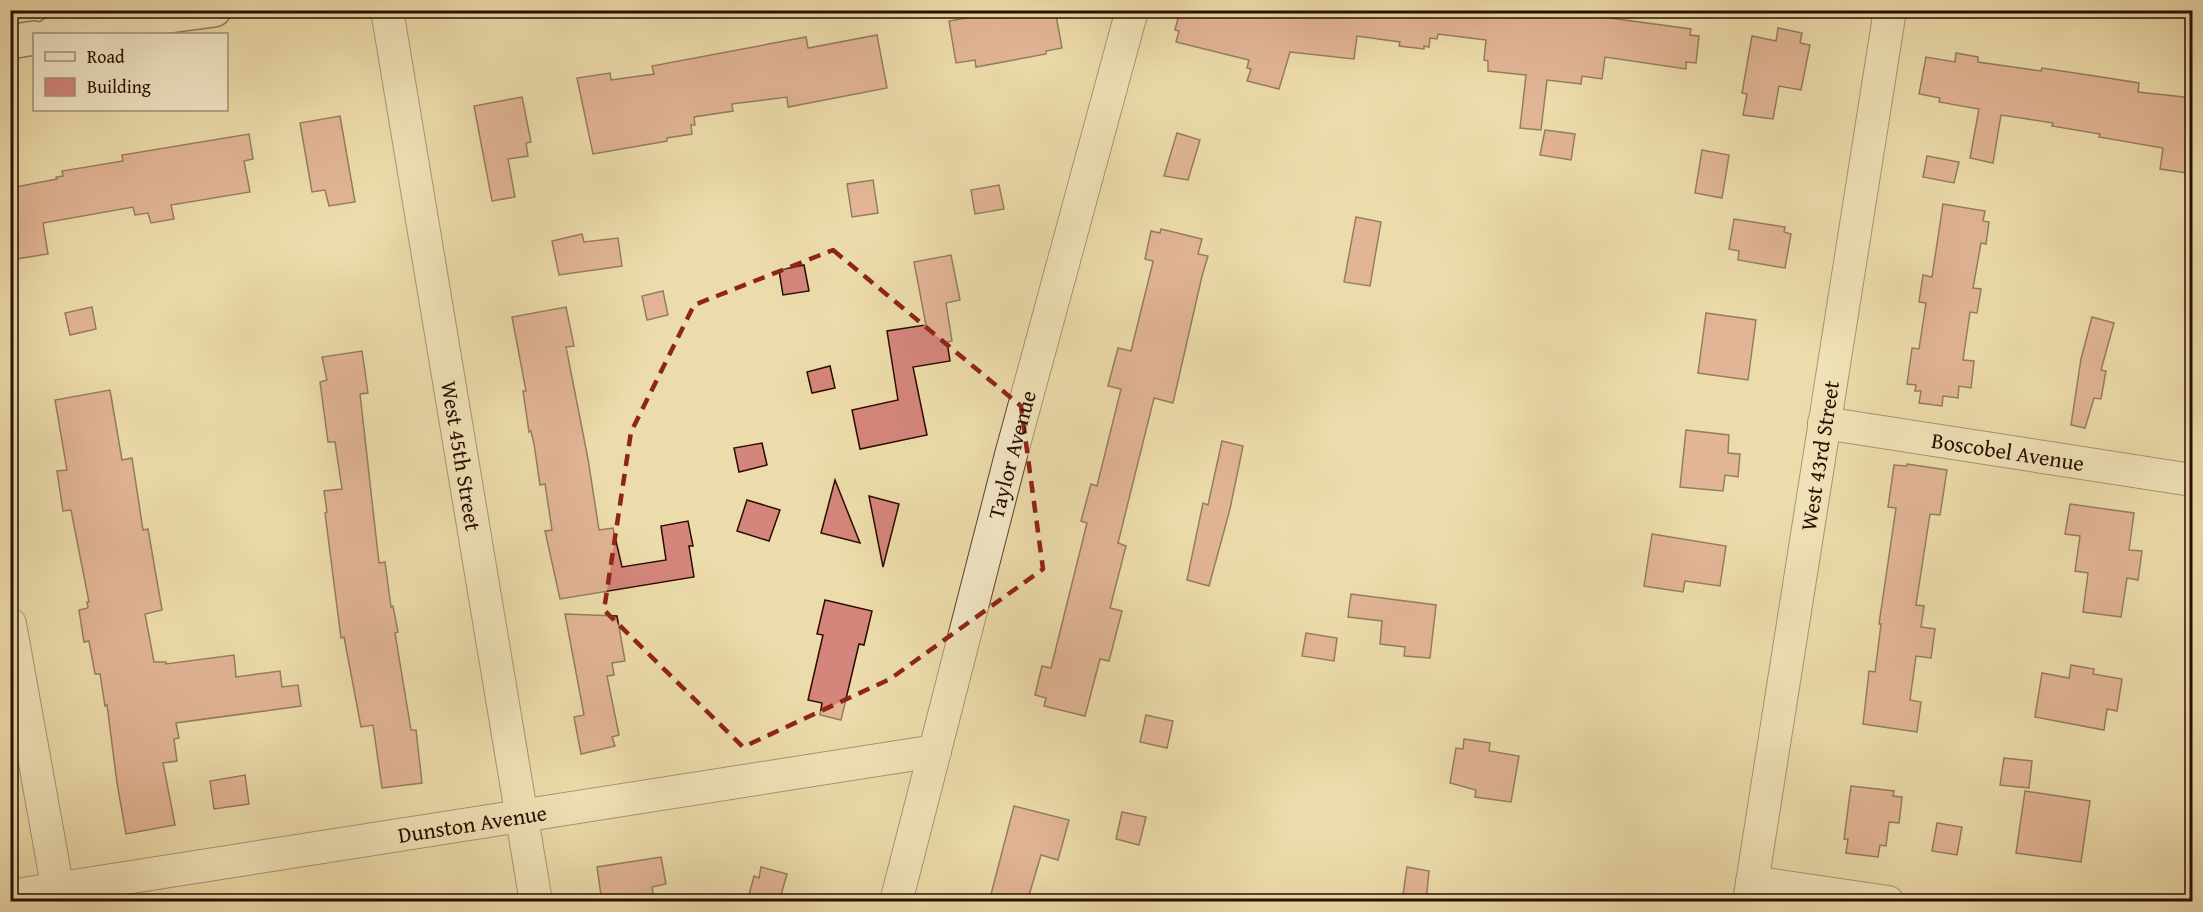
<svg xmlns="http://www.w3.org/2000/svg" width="2203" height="912" viewBox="0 0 2203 912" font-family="'Gentium Book Plus',serif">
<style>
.building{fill:#d5867c;stroke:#2a0c00;stroke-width:1.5}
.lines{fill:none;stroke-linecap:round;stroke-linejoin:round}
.street-casing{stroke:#5b402b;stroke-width:34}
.secondary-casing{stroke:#2a0c00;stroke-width:36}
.street{stroke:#f3e8c8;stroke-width:32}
.secondary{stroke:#f3e8c8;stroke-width:33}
.marked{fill:none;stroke:#8f2418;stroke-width:4.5;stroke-dasharray:12 8;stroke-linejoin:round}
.labels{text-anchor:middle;stroke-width:4.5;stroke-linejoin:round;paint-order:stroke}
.street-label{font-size:22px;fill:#2a0c00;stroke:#f3e8c8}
</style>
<rect width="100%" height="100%" fill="#eddcab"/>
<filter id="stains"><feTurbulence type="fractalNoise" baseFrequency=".00333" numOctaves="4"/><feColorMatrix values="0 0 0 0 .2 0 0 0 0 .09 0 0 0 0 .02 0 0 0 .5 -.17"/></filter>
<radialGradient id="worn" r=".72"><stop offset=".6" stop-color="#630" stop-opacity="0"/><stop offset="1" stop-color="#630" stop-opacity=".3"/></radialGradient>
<!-- building -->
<g class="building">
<polygon points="1012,10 1055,10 1062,48 1046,51 1046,54 976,67 975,60 956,63 949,21"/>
<polygon points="1180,10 1611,10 1610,18 1691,29 1690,35 1699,36 1696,63 1686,62 1686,69 1605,57 1602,79 1582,76 1581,84 1547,80 1541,130 1520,128 1526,75 1488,71 1488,61 1484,60 1486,40 1438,34 1437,39 1430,38 1429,47 1424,46 1424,49 1399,46 1400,42 1357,36 1354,59 1290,52 1279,89 1247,81 1251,69 1247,68 1249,60 1176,42 1179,31 1175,30"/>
<polygon points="1778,28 1802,33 1800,43 1810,45 1801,90 1779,86 1773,119 1743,115 1747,94 1742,93 1752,36 1776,41"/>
<polygon points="877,35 887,88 788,107 787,97 732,104 733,111 694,117 695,125 691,125 692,134 667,138 667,141 593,154 577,78 610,73 611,80 654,74 652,66 806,37 808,48"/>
<polygon points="1956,53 1978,57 1978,62 2041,71 2042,68 2095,76 2139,83 2138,92 2193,98 2193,156 2189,156 2187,173 2160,169 2163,148 2099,137 2100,134 2052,126 2053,123 2001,115 1993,163 1970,158 1979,109 1939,102 1940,98 1919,94 1926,57 1955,62"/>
<polygon points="522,97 531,142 526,143 528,156 508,159 515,197 492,201 474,106"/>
<polygon points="340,116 355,202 329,206 325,190 312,192 300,123"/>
<polygon points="1545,130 1575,134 1571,160 1540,155"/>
<polygon points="1177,133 1200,140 1188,180 1164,176"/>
<polygon points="249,134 253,159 244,161 250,192 171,205 174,219 151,223 148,213 135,215 133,207 43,223 48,254 10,260 10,188 57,179 56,177 63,176 62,171 123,161 122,155"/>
<polygon points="1702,150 1729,155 1722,198 1695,193"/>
<polygon points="1927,156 1959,162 1954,183 1923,177"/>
<polygon points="873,180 878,213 852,217 847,184"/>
<polygon points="999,185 1004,209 975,214 971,190"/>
<polygon points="1943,204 1985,211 1983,221 1989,222 1986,244 1981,243 1973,288 1981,289 1977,313 1970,312 1963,360 1974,361 1971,388 1959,386 1958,398 1943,396 1942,406 1919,403 1921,391 1915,391 1916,385 1907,384 1912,348 1919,349 1926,303 1919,302 1923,275 1932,277"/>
<polygon points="1356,217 1381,222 1370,286 1344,282"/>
<polygon points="1734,219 1785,227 1784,232 1791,234 1785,268 1738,260 1739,251 1729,249"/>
<polygon points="1161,229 1202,239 1198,254 1208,256 1202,276 1173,403 1154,398 1118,543 1126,546 1110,608 1122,611 1109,661 1100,659 1085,716 1044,706 1046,698 1035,695 1042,666 1051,668 1087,523 1081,521 1091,484 1097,486 1121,389 1108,386 1118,348 1131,351 1152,266 1153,261 1145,259 1151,231 1160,233"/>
<polygon points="582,234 584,242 618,238 622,266 559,275 552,241"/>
<polygon points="951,255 960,300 946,303 952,341 947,342 950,361 913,367 927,435 860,449 852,410 898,400 887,331 926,325 914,262"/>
<polygon points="804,265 809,291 783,295 779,270"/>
<polygon points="663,291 668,315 647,320 642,296"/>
<polygon points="92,307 96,329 70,335 65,313"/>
<polygon points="566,307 574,346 566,347 588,459 599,530 613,528 622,567 666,560 661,526 688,521 693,546 689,546 694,577 560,599 545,531 552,530 545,484 540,485 534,444 531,431 529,432 523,391 526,391 512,317"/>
<polygon points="1706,313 1756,320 1748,380 1698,373"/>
<polygon points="2092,317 2114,323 2101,370 2106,371 2101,399 2094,398 2085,428 2071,425 2081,359"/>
<polygon points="362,351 368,393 360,394 379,563 385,562 391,607 393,606 398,632 395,633 411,730 416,730 422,783 382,788 373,725 361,727 344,637 341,638 325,513 327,512 324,491 342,489 335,442 328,442 320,382 327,380 322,357"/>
<polygon points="830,366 835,388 812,393 807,372"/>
<polygon points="110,390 122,460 132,458 143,530 148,529 162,610 145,614 154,662 166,662 166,664 234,655 236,677 280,671 282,687 298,685 301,706 176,723 179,738 174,739 177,761 163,763 175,825 126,834 117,783 107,705 105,706 100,674 95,674 89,641 84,642 79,610 88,608 87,602 89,602 71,510 63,511 57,471 67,470 55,400"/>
<polygon points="1686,430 1729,435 1728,453 1740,454 1738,477 1725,475 1723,491 1680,487"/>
<polygon points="1222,441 1243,446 1230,509 1209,586 1187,580 1203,503 1208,505"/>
<polygon points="762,443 767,465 739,472 734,448"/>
<polygon points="1907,464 1947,470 1940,515 1930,514 1916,605 1924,606 1921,627 1935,629 1931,658 1916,656 1910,700 1921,702 1917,732 1863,724 1869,671 1875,672 1881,624 1879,624 1896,508 1888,507 1894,465 1907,466"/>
<polygon points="835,480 860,543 821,533"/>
<polygon points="869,496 899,504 883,567"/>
<polygon points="747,500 780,510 769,541 737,531"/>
<polygon points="2070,504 2134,513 2129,550 2142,551 2138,580 2127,578 2121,617 2083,612 2088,573 2075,571 2080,536 2065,534"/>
<polygon points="1652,534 1726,546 1720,586 1685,581 1683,592 1644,586"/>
<polygon points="1351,594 1436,605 1430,658 1404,656 1405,647 1380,644 1382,621 1348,617"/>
<polygon points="825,600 872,611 864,645 859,644 841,720 820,715 822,703 808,700 823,635 817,634"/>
<polygon points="565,614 617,616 625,661 612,663 614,675 607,676 619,735 612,737 615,746 581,754 574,717 584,715"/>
<polygon points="1306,633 1337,638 1334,661 1302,656"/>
<polygon points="2071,665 2094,669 2093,674 2122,679 2117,711 2107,709 2104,730 2035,717 2042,673 2069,678"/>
<polygon points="1146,715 1173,721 1167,748 1140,742"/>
<polygon points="1464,739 1490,743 1489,751 1519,756 1511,802 1475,797 1476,790 1450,783 1456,748 1463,749"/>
<polygon points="2004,758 2032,761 2029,788 2000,785"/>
<polygon points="245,775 249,804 214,809 210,781"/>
<polygon points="1851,786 1894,791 1893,796 1902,797 1899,823 1889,822 1886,846 1880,845 1878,857 1846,853 1848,839 1844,839"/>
<polygon points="2025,791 2090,801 2081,862 2016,853"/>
<polygon points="1014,806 1069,820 1058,860 1041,855 1027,902 989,902"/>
<polygon points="1122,812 1146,817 1139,845 1116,839"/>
<polygon points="1937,823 1962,827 1957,855 1932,851"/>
<polygon points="661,857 666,884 652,887 654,897 648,898 649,902 602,902 597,867"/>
<polygon points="761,867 787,874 779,902 747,902 754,876 759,878"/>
<polygon points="1407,867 1429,871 1426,902 1402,902"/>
</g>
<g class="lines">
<!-- street casing -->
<g class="street-casing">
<g id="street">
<path id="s1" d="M387 10 536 902"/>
<path id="s2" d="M1824 423 2192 480"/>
<polyline points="10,624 60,902"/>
<polyline points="1752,882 1888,902"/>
<path id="s3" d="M10 896 935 751"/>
<path id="s4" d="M896 902 1011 455 1132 10"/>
<path id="s5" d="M1749 902 1890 10"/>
</g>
</g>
<!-- secondary casing -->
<g class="secondary-casing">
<g id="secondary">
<polyline points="52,34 139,20 214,10"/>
<polyline points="10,42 34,38"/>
</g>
</g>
<!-- street -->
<use href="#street" class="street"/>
<!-- secondary -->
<use href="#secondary" class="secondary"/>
</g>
<!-- marked area -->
<path d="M0 0H2203V912H0ZM833 250 1021 406 1043 569 890 679 743 747 604 610 631 432 694 305Z" fill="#eddcab" fill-opacity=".55" fill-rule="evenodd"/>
<path class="marked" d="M833 250 1021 406 1043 569 890 679 743 747 604 610 631 432 694 305Z"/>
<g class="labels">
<!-- street labels -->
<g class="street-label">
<text dy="8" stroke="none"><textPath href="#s2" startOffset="186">Boscobel Avenue</textPath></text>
<text dy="8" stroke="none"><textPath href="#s4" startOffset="462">Taylor Avenue</textPath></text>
<text dy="8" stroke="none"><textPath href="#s1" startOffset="452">West 45th Street</textPath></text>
<text dy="8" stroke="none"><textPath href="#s5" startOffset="452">West 43rd Street</textPath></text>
<text dy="8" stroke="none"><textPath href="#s3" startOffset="468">Dunston Avenue</textPath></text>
</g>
</g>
<!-- margin -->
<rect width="2203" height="912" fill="none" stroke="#eddcab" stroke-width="36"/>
<rect x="12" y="12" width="2179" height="888" fill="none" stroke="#2a0c00" stroke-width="3"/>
<rect x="18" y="18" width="2167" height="876" fill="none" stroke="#2a0c00" stroke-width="1.5"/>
<!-- legend -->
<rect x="33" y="33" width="195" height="78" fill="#f3e8c8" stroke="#a39078" stroke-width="1.5"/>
<rect x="45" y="52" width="30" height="9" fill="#f3e8c8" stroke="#a39078" stroke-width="1.5"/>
<text x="87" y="63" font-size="18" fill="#2a0c00">Road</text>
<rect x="45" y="78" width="30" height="18" fill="#d5867c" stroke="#a39078" stroke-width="1.5"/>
<text x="87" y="93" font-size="18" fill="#2a0c00">Building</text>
<rect width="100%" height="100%" filter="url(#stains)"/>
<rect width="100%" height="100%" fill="url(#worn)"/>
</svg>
